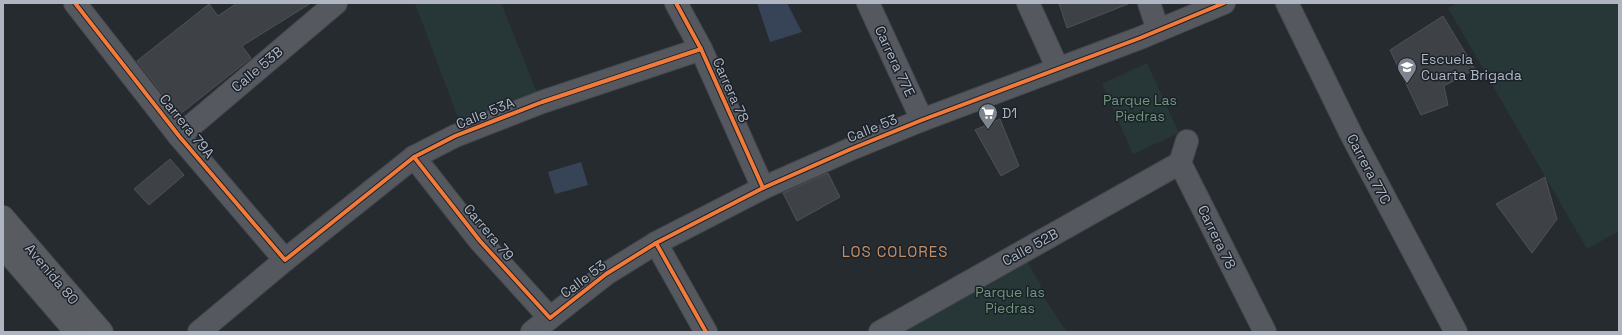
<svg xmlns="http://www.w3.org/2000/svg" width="1622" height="335" viewBox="0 0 1622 335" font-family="'Space Grotesk',sans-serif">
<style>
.green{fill:#273738}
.water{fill:#374458}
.building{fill:#3e4247;stroke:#4d5258}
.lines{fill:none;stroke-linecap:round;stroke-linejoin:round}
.minor-casing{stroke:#44474b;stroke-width:24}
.major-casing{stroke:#43474d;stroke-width:24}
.minor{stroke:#55585f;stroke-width:22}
.major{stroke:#585b60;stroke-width:22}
.cycleway-casing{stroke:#1a2129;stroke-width:6}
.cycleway{stroke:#f17a3a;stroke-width:4}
.labels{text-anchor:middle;stroke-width:3;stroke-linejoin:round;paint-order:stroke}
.poi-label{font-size:14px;fill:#afb6c2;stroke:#1a2129;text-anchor:start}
.street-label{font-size:14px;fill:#afb6c2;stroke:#1a2129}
.park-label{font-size:14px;fill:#709579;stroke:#1a2129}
.neighbourhood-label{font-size:15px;letter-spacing:1px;fill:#c78f65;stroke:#1a2129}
</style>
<rect width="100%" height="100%" fill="#262b30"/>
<!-- green -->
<g class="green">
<polygon points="415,3 501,3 538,95 460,123"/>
<polygon points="1458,3 1619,3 1619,231 1587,249 1448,8"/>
<polygon points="1147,63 1179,133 1133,154 1102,84"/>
<polygon points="1023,255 1041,285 1040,289 1042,295 1067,332 897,332"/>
</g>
<!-- water -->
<g class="water">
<polygon points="757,3 787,3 802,32 770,42"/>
<polygon points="581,162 588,185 555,194 548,172"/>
</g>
<!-- building -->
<g class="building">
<polygon points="237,3 311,3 242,46 251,58 179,115 137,61 209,4 218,16"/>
<polygon points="1059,3 1128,3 1128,4 1067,28"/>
<polygon points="1443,16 1475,69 1444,86 1448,105 1421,115 1390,50"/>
<polygon points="1000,119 1019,166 1001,176 975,130"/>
<polygon points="170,159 184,175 149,205 134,189"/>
<polygon points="828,173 840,197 797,221 783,193"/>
<polygon points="1545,177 1557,219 1532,253 1496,204"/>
</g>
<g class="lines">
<!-- minor casing -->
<g class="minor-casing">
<g id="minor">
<polyline points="75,3 179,136 285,260"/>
<polyline points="676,3 701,49 763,188"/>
<polyline points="868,3 922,120"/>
<polyline points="1028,3 1058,69"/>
<polyline points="1149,3 1158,30"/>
<polyline points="1287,3 1352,136 1456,332"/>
<polyline points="179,136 336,3"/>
<polyline points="1187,141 1180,163 1265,332"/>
<polyline points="414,157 480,241 550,318"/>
<polyline points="656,243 706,332"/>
<polyline points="199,332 285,260 414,157 455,136 542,102 701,49"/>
<polyline points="532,332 606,274 656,243 763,188 851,149 922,120 1140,38 1224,3"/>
<polyline points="880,332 1180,163"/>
</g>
</g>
<!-- major casing -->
<g class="major-casing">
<g id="major">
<polyline points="3,217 102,332"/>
<polyline points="3,247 76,332"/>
</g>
</g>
<!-- minor -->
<use href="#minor" class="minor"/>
<!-- major -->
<use href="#major" class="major"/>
<!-- cycleway casing -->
<g class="cycleway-casing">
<g id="cycleway">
<polyline points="75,3 179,136 285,260 414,157 455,136 542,102 701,49"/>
<polyline points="676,3 701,49 763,188"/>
<polyline points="414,157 480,241 550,318 606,274 656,243 763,188 851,149 922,120 1140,38 1224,3"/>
<polyline points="656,243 706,332"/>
</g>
</g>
<!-- cycleway -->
<use href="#cycleway" class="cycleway"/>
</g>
<!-- icons -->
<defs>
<g id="school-pin" transform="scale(1)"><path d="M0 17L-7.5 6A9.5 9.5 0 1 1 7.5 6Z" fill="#7f858f" stroke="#1a2129"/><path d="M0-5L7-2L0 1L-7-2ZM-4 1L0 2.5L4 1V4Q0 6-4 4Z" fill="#fff"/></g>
<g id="supermarket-pin" transform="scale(1)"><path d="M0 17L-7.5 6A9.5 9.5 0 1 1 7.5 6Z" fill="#7f858f" stroke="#1a2129"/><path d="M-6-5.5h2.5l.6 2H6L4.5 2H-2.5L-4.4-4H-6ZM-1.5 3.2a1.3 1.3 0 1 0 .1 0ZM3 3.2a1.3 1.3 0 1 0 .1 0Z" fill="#fff"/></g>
</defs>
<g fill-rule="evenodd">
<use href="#school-pin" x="1407" y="67"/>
<use href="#supermarket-pin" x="988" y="113"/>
</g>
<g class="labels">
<!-- poi labels -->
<g class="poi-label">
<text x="1421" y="64">Escuela<tspan x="1421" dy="16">Cuarta Brigada</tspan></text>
<text x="1002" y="118">D1</text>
</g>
<!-- street labels -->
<g class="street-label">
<text transform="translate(895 61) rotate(65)" y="5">Carrera 77E</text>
<text transform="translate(257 69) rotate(-40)" y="5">Calle 53B</text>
<text transform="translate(731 90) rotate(66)" y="5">Carrera 78</text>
<text transform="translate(485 113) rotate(-22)" y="5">Calle 53A</text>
<text transform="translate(187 126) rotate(51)" y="5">Carrera 79A</text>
<text transform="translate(872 128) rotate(-22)" y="5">Calle 53</text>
<text transform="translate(1369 169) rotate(62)" y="5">Carrera 77C</text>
<text transform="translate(489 232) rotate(50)" y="5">Carrera 79</text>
<text transform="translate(1217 237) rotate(64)" y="5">Carrera 78</text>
<text transform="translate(1030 247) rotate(-29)" y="5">Calle 52B</text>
<text transform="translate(52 274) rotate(50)" y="5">Avenida 80</text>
<text transform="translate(583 279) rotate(-37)" y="5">Calle 53</text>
</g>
<!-- park labels -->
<g class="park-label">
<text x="1140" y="105">Parque Las<tspan x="1140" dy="16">Piedras</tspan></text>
<text x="1010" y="297">Parque las<tspan x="1010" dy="16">Piedras</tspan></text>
</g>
<!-- neighbourhood labels -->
<g class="neighbourhood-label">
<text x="895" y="257">LOS COLORES</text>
</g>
</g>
<!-- border -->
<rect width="1622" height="335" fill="none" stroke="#afb6c2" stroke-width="8"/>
</svg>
